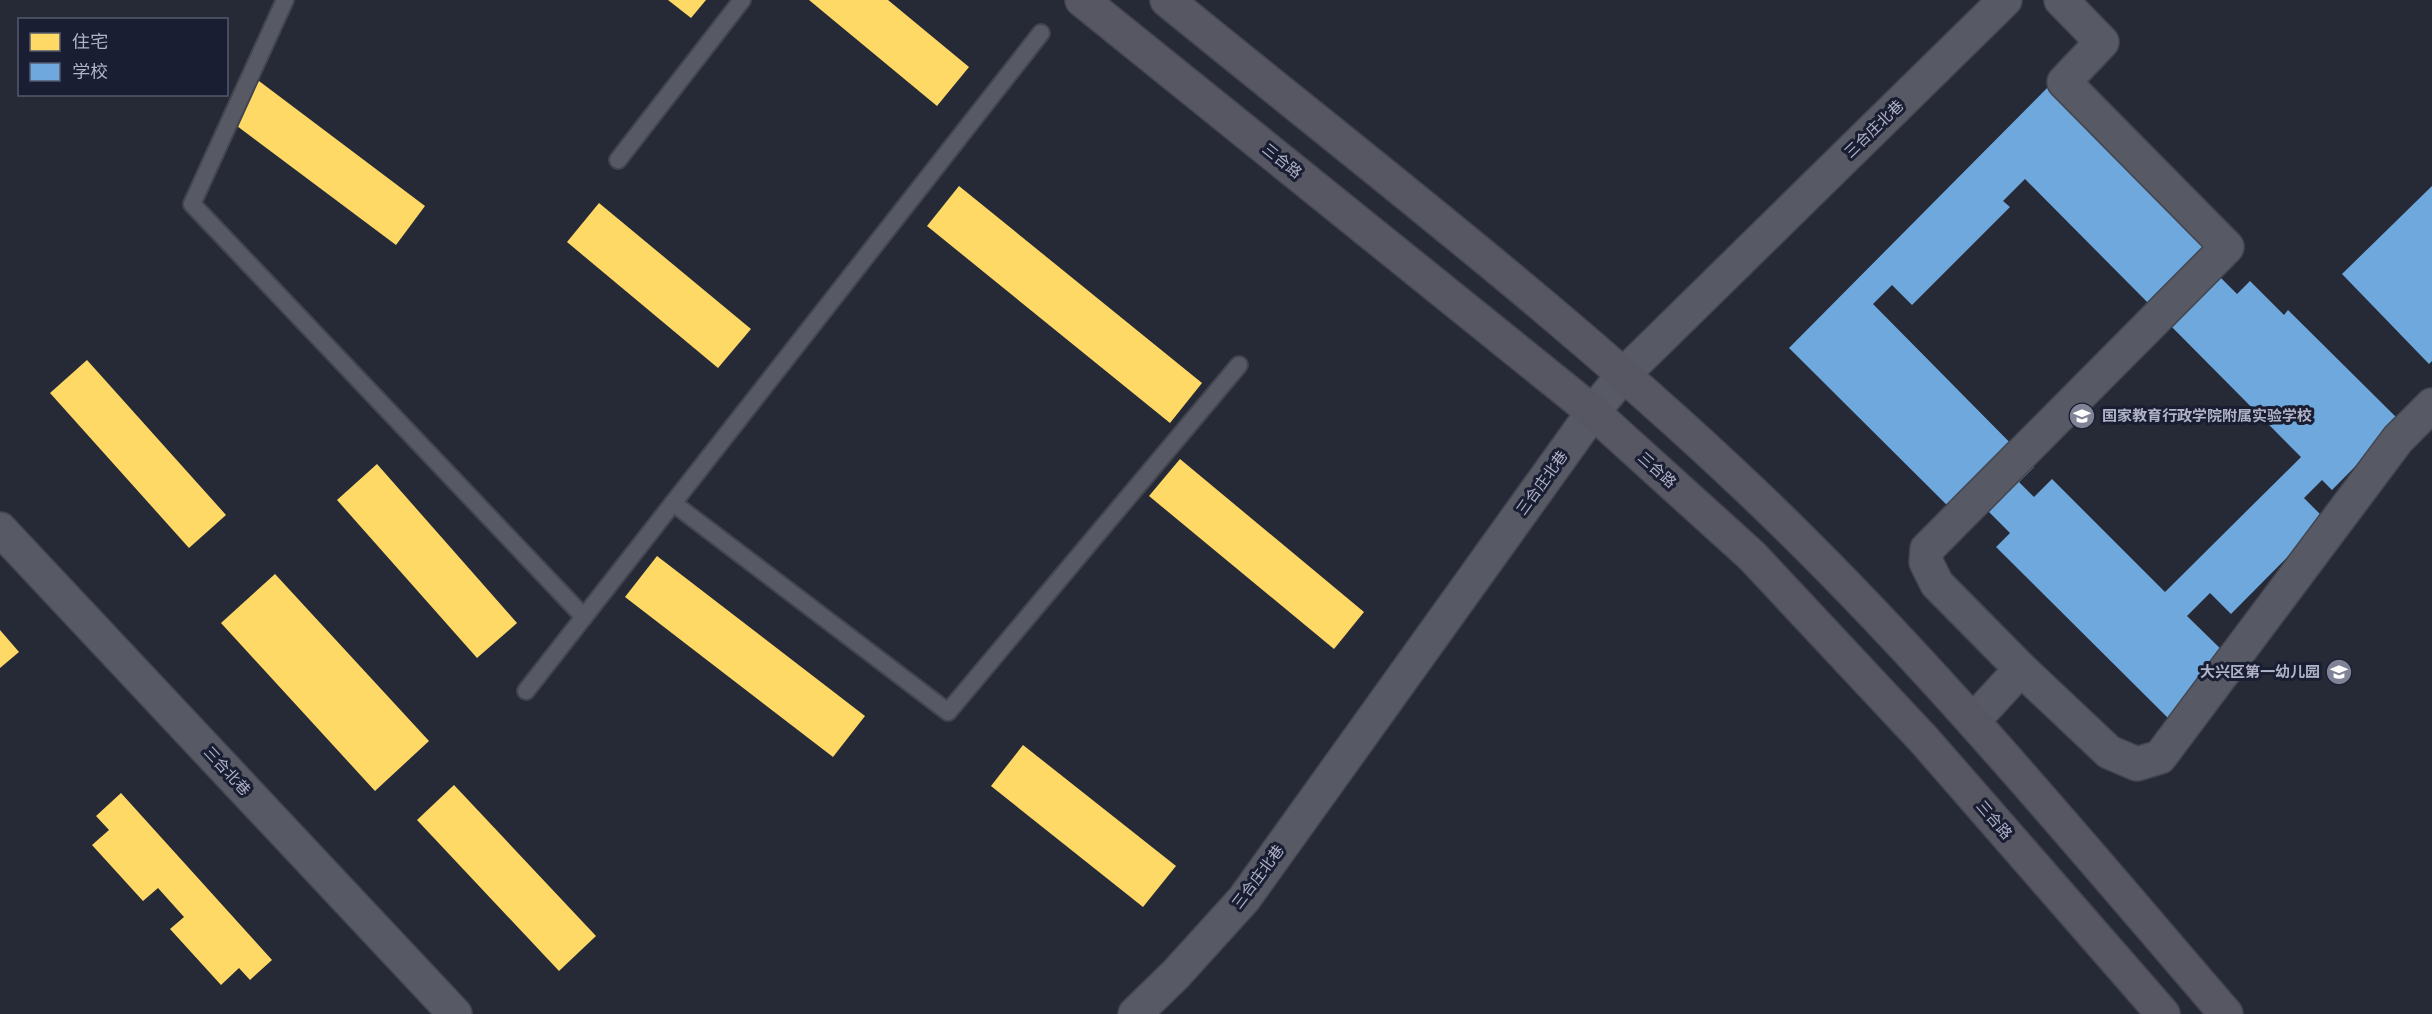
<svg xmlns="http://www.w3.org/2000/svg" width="2432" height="1014" viewBox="0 0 2432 1014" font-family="Manrope,'Noto Sans SC',sans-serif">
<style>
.homes{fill:#ffd966}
.schools{fill:#6fa8dc;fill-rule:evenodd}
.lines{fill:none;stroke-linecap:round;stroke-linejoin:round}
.lane-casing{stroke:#42444e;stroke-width:20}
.street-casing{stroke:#42444e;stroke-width:36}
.secondary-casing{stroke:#42444e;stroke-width:36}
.lane{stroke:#575964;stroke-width:16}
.street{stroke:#575964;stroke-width:33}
.secondary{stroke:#565763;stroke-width:33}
.labels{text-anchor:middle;stroke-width:6;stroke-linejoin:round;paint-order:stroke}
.street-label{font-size:15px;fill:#b0b3c9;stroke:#1a1e32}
.poi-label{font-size:15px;font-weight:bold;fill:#b0b3c9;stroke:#1a1e32;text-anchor:start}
</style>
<rect width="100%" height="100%" fill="#262a37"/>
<!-- homes -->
<g class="homes">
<polygon points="668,0 706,0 691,18"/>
<polygon points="809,0 888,0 969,67 937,106"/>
<polygon points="259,81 425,206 396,245 229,120"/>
<polygon points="959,186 1202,383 1170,423 927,226"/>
<polygon points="599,203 751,329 718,368 567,242"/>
<polygon points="87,360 226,515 189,548 50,393"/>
<polygon points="1180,459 1364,612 1334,649 1149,496"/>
<polygon points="377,464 517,623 477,658 337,500"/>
<polygon points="657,556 865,716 833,757 625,597"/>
<polygon points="275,574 429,741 375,791 221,623"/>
<polygon points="0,630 19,652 0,668"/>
<polygon points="1023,745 1176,866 1143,907 991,786"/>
<polygon points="454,785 596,936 559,971 417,820"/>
<polygon points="121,793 272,960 250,980 239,968 221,985 170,929 184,917 158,888 143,901 92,845 109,830 96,816"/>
</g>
<!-- schools -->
<g class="schools">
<path d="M2054 81 2169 196 2160 204 2221 263 2213 270 2237 294 2250 281 2284 315 2288 310 2400 421 2332 490 2322 480 2304 498 2325 519 2231 614 2210 593 2187 616 2229 657 2168 718 1996 547 2010 533 1985 508 1968 526 1789 348ZM2025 179 2301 457 2165 592 2052 479 2034 497 2019 482 2034 467 1873 304 1892 285 1912 305 2010 207 2003 201Z"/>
<polygon points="2432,186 2432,361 2429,364 2342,274"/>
</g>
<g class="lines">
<!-- lane casing -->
<g class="lane-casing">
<g id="lane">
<polyline points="285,0 192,204 584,617"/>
<polyline points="618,160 742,0"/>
<polyline points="673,503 948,712 1239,365"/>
<polyline points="526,691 1041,33"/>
</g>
</g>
<!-- street casing -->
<g class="street-casing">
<g id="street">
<polyline points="0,529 455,1014"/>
<polyline points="2021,669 1937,584 1926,562 1927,549 2227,247 2064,82 2102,42 2061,0"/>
<polyline points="1973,721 2021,669 2109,752 2137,764 2160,757 2398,439 2432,405"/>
<polyline points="1135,1014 1176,974 1244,899 1593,412 1624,374 2005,0"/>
</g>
</g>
<!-- secondary casing -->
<g class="secondary-casing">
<g id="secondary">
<polyline points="1082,0 1593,412 1752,556 1925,741 2163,1014"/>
<path d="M1167 0C1363 160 1566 315 1749 489 1921 652 2072 835 2226 1014"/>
</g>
</g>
<!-- lane -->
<use href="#lane" class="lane"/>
<!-- street -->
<use href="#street" class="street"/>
<!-- secondary -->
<use href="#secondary" class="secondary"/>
</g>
<!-- icons -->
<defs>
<g id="school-disc" transform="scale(1.35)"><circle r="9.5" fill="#808396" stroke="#1a1e32"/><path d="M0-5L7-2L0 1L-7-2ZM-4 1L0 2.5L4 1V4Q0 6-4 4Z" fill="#fff"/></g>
</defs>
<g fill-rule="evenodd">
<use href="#school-disc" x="2082" y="416"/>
<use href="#school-disc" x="2339" y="672"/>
</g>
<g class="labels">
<!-- street labels -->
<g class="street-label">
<text transform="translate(1874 129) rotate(-44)" y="5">三合庄北巷</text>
<text transform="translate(1282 161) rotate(39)" y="5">三合路</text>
<text transform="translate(1657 470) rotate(42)" y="5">三合路</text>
<text transform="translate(1542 483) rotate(-54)" y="5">三合庄北巷</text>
<text transform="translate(227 771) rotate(47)" y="5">三合北巷</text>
<text transform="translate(1994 820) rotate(49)" y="5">三合路</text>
<text transform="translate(1258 877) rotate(-53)" y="5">三合庄北巷</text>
</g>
<!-- poi labels -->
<g class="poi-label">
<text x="2102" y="421">国家教育行政学院附属实验学校</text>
<text x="2320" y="677" text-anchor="end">大兴区第一幼儿园</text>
</g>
</g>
<!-- legend -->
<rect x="18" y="18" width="210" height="78" fill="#1a1e32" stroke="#565a6e" stroke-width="1.5"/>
<rect x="30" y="33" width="30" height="18" fill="#ffd966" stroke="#565a6e" stroke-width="1.5"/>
<text x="72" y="48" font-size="18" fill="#b0b3c9">住宅</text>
<rect x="30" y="63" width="30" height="18" fill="#6fa8dc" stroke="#565a6e" stroke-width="1.5"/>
<text x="72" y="78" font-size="18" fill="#b0b3c9">学校</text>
</svg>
